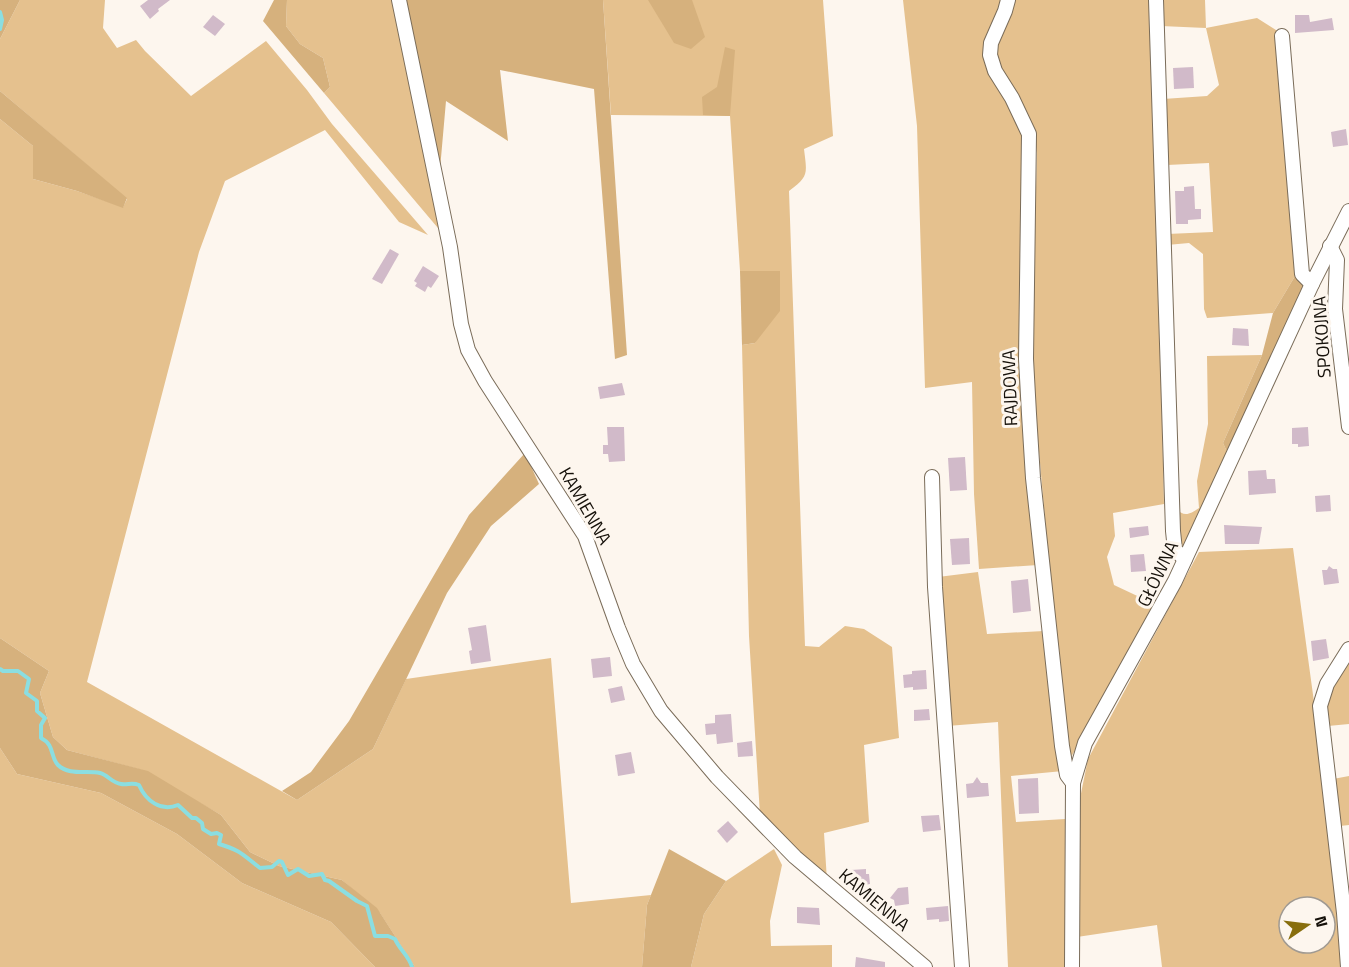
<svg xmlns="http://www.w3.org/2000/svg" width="1349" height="967" viewBox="0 0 1349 967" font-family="'Titillium Web',sans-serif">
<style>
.green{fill:#e5c18e;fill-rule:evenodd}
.forest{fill:#d6b17d}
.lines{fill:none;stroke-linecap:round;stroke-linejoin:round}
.stream{stroke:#8bdee1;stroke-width:4}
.building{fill:#d1bac9}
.minor-casing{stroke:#7a6c59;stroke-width:16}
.minor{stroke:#fff;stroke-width:14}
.labels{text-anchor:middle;stroke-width:6;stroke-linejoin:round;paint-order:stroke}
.street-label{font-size:18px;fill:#151009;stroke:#fdf6ee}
</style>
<rect width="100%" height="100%" fill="#fdf6ee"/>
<!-- green -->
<g class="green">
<polygon points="20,0 105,0 103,28 117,48 136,40 145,51 191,96 266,41 307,90 332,124 428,235 399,222 325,130 225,181 199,252 87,682 297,800 373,749 406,679 551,658 571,903 651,895 647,905 642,967 415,967 380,913 342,880 279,866 250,852 221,815 142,770 67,750 53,737 40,693 49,671 0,638 0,119 33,146 33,179 77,191 123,207 127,199 0,91 0,39"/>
<polygon points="287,0 394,0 443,234 324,93 330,87 323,58 300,44 286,26"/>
<path d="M603 0H823L833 136 804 149C807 174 809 176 789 191L805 646 819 647 845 626 864 629 892 647 899 738 864 745 869 822 824 833 827 881 760 815 749 636 742 345 755 343 780 271H740L730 116 611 115Z"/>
<polygon points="903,0 1002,0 984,43 987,66 1024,133 1038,565 979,569 974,494 972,382 925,388 917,126"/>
<polygon points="1013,0 1152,0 1164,504 1113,513 1115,536 1107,557 1114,585 1148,601 1155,609 1070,759 1065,745 1031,361 1037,153 1033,128 994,54"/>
<polygon points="1161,0 1205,0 1206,28 1257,18 1276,30 1298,271 1273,313 1207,318 1204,309 1203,254 1189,243 1167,245 1167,234 1213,232 1209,163 1167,165 1163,99 1207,96 1219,85 1206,28 1161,26"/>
<path d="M1262 355 1223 443 1229 456 1182 550 1177 547 1175 508C1184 517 1189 515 1199 508L1197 481 1208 424 1207 356Z"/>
<path d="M1293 548 1317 724 1344 967H1162L1157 925 1077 937 1078 808 1088 759 1199 552ZM1289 907H1325V943H1289Z"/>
<polygon points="978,572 987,634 1044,631 1063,771 1011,776 1016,822 1065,819 1066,967 1008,967 998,722 947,726 938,577"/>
<path d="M1349 656V724L1328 726C1323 694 1333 682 1349 656Z"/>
<polygon points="0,748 17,774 101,793 177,834 242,883 331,922 375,967 0,967"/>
<polygon points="1349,776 1349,825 1340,826 1333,779"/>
<polygon points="774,849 782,865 770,921 771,946 832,945 832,967 691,967 704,914 726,881"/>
</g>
<!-- forest -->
<g class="forest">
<polygon points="0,0 20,0 0,39"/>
<polygon points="274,0 287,0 286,26 300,44 323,58 330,87 324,93 263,21"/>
<polygon points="405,0 603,0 627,355 615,359 594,89 500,70 508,141 446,101 440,169"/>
<polygon points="648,0 692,0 705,37 691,49 674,43"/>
<polygon points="725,47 735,50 730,116 703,115 702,97 717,87"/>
<polygon points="0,91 127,198 123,208 77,191 33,179 33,146 0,119"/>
<polygon points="740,271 780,271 780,311 755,343 742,345"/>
<polygon points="1298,271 1305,286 1229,456 1223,443 1262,355 1273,313"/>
<polygon points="525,453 539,484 491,526 447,593 373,749 297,800 282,791 311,772 349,721 469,515"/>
<polygon points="0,638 49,671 40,693 53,737 67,750 148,771 221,815 250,852 279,866 342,880 377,908 415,967 375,967 331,922 242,883 177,834 101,793 17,774 0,748"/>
<polygon points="669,849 726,881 704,914 691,967 642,967 647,905"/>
</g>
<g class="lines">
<!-- stream -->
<g class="stream">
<polyline points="0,12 2,20 0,29"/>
<path d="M0 669 3 671H18L29 679 26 693 37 701V711L45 718 41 725V738C55 745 50 757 58 765 69 776 87 770 100 773 108 775 112 783 121 784 128 785 132 782 139 785 146 801 161 812 178 805L192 818H196L202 823 203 829 211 834 217 833 221 835 219 844C240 850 243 855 260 868L272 867 279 861 282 862 288 875 298 869 309 876 322 874 325 880 329 881 357 901 367 906 375 936H388L395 939C399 949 409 956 412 967"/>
</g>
</g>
<!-- building -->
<g class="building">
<polygon points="148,0 170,0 158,9 159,11 150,19 140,6"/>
<polygon points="213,15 225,24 215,36 203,27"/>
<polygon points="1295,15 1309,15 1310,22 1332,18 1334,30 1295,33"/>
<polygon points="1193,67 1194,88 1174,89 1173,68"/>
<polygon points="1346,129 1348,145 1333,147 1331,132"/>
<polygon points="1194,186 1195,209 1201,209 1201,219 1188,220 1188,224 1176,224 1175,191 1184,191 1184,187"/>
<polygon points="390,249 399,254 382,284 372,279"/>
<polygon points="423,266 439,276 431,288 428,286 425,292 415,286 417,283 414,281"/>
<polygon points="1233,328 1248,329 1249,346 1232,345"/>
<polygon points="622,383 625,395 600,399 598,387"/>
<polygon points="607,427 624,427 625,461 609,462 608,454 603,454 603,445 608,445"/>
<polygon points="1308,427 1309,446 1298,447 1298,444 1292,444 1292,428"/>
<polygon points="965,457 967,490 950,491 948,458"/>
<polygon points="1266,470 1267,479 1275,479 1276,493 1249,495 1248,471"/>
<polygon points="1330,495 1331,511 1316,512 1315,496"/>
<polygon points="1224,525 1262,527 1259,544 1225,544"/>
<polygon points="1148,526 1149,535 1130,538 1129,528"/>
<polygon points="969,538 970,564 952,565 950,539"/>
<polygon points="1144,554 1146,571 1131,572 1130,555"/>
<polygon points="1329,566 1333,569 1337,569 1339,583 1324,585 1322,570 1327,570"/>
<polygon points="1028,579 1031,611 1013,613 1011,581"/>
<polygon points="486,625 491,661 471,664 469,651 472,650 468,628"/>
<polygon points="1326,639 1329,658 1313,661 1311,641"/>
<polygon points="610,657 612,676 593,678 591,659"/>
<polygon points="926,670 927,689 913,690 913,687 904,688 903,675 912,674 912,671"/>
<polygon points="622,686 625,700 611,703 608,689"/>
<polygon points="929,709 930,720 914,721 914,710"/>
<polygon points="731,714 733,742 717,744 716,734 706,735 705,724 715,723 715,715"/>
<polygon points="752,741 753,756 738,757 737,743"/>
<polygon points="631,752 635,773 618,776 615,755"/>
<polygon points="977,777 981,783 988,783 989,796 967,798 966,784 973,783"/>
<polygon points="1038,778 1039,813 1019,814 1018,779"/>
<polygon points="939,815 941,830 923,832 921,816"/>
<polygon points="728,821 738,832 727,843 717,831"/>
<polygon points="866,869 866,874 869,874 870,884 853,887 850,879 851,870"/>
<polygon points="908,887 909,904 895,906 894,900 890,898 898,888"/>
<polygon points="948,906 949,921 939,922 939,919 927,920 926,908"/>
<polygon points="797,907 819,908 820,925 797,923"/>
<polygon points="856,957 885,962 885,967 855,967"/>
</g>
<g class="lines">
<!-- minor casing -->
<g class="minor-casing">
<g id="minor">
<polyline points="399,0 450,247 461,324 468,350 485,381 585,536 618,628 633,664 661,711 717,777 795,857 925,967"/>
<polyline points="1008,0 1005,11 991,43 990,55 995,71 1012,98 1029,134 1026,359 1029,414 1033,478 1062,746 1067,775 1073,783"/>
<polyline points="1156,0 1173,531 1175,550 1185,559"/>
<polyline points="1282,36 1302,274 1312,284"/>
<polyline points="1330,246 1337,260 1335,309 1349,427"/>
<polyline points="932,477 935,587 962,967"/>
<polyline points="1072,967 1073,783 1085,743 1175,581 1312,284 1349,211"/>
<polyline points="1348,967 1344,913 1320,706 1327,684 1349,649"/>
</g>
</g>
<!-- minor -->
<use href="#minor" class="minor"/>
</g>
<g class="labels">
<!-- street labels -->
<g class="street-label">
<text transform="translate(1322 337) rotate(-94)" y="6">SPOKOJNA</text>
<text transform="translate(1010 388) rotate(-92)" y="6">RAJDOWA</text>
<text transform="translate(585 506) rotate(60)" y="6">KAMIENNA</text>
<text transform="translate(1158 574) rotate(-64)" y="6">GŁÓWNA</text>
<text transform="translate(874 900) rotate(40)" y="6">KAMIENNA</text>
</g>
</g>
<!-- north arrow -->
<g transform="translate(1307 925) rotate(76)"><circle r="28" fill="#fdf6ee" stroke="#a09a92" stroke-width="1.5"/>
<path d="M0-4.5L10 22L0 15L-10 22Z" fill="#886e0d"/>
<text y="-9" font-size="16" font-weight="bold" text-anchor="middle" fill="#151009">N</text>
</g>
</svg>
